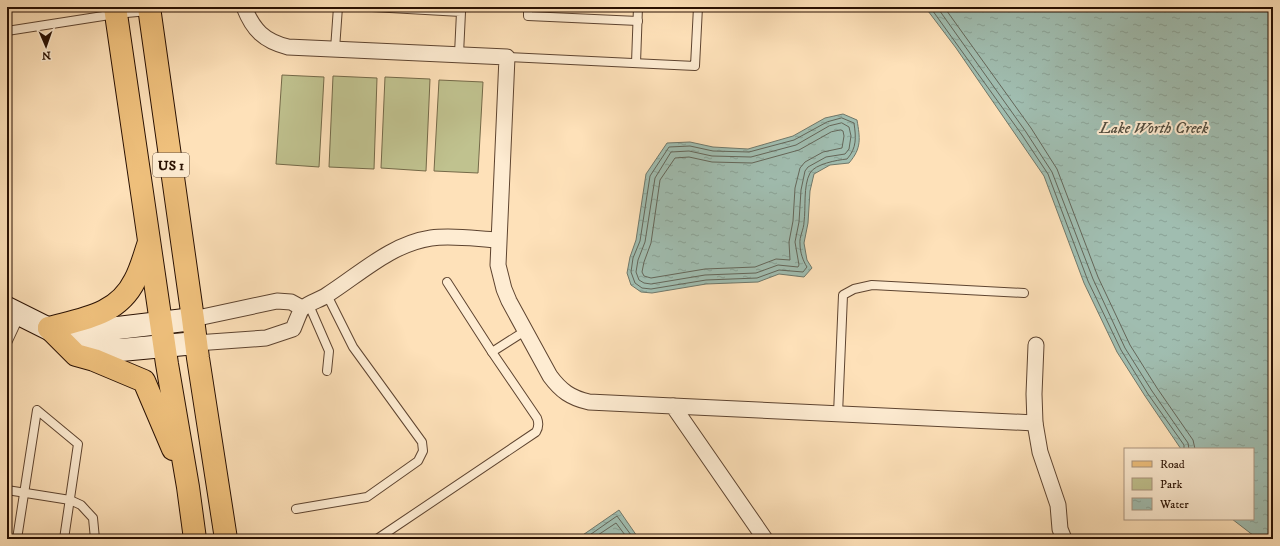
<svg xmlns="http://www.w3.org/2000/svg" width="1280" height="546" viewBox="0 0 1280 546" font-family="'IM FELL DW Pica',serif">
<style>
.green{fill:#c0c28f;stroke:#746948}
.water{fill:url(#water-ripples);stroke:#70786a}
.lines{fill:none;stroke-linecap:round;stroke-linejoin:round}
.shore{stroke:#646659;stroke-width:1}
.lane-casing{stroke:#5e4430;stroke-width:10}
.street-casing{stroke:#5e4430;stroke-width:17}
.secondary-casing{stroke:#291002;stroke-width:24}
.primary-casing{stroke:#291002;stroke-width:24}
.lane{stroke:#feecd2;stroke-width:8}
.street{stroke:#feecd2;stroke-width:15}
.secondary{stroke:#feecd2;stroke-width:22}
.primary{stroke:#efc07c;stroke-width:22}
.labels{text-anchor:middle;stroke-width:4;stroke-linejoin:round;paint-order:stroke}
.shield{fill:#feecd2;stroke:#695240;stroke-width:1}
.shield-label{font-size:14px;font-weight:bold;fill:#291002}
.water-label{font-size:16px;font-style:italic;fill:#534d3f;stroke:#feecd2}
</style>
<defs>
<pattern id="water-ripples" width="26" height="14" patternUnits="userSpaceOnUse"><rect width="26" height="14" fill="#a0bdb0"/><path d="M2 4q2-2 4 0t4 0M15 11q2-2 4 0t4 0" fill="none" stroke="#8aa196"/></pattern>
</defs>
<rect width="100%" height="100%" fill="#fee1b9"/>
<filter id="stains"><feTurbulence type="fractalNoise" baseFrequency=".005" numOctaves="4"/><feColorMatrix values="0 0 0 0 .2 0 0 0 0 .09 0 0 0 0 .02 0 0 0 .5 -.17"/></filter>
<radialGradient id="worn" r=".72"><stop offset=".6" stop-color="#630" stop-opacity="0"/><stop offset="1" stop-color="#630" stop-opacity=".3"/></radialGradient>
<!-- green -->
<g class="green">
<polygon points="282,75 324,77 319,167 276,164"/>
<polygon points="333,76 377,78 374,169 329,167"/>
<polygon points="385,77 430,79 426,171 381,168"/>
<polygon points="439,80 483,82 478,173 434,171"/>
</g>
<!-- water -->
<g class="water">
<polygon points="925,7 1273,7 1273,539 1258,539 1232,519 1253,519 1253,449 1181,449 1145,396 1117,352 1084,283 1044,176 956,48"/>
<path d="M843 114 857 120C860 138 862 148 849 163L830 165 814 174 810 191 808 223 804 243 807 260 812 268 804 277 779 274 758 282 706 284 652 293 641 292 631 285 627 273 630 257 636 240 646 174 667 143 690 142 713 147 748 149 793 136 825 118Z"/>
<polygon points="619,510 639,539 577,539"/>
</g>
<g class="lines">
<!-- shore -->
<g class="shore">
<polyline points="930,7 1022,135 1048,174 1088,281 1121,350 1148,394 1184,445 1184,449"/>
<polyline points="937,7 1026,132 1052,172 1093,279 1125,348 1152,391 1188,443 1189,449"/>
<polyline points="944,7 1031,128 1057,169 1098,277 1130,345 1157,388 1193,440 1195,449"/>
<path d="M842 118 854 123C856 137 857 148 847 159 837 160 815 164 810 173 803 186 806 208 804 222 804 229 799 237 800 244 800 252 803 261 807 267L803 272 779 270 757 278 706 280 651 289 642 288 635 283 631 272 633 258 640 241 650 176 669 147 690 146 713 151 749 152 794 140 827 122Z"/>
<polygon points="842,123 849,127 851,136 849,149 845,154 826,157 808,167 805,171 801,190 799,222 795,242 799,265 798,267 778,265 756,273 705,275 651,284 644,283 639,280 636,272 638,260 645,242 655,178 671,152 689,151 712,156 751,157 796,145 829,126"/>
<polygon points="841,130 843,131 844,136 842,148 823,152 805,162 800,168 795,188 793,221 789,242 790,260 776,259 755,267 705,269 651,278 644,276 642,272 644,262 651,243 660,180 675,158 689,157 712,162 752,163 799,150 831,132"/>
<polyline points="584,539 617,516 634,539"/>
<polyline points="592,539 616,523 628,539"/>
</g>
<!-- lane casing -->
<g class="lane-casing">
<g id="lane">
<polyline points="372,7 461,12 459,54"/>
<polyline points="528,7 528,16 638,21"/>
<polyline points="7,31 116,14 148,11"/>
<polyline points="335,49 338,7"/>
<polyline points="507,57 695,66 698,7"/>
<polyline points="636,63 638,7"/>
<polyline points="309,305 329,351 327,371"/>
<polyline points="7,343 20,315"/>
<polyline points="492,352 525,331"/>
<polyline points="838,414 843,295 854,289 872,285 1024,293"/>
<polyline points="7,490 70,500 81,505 93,518 95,539"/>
<polyline points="296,509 367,497 418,461 423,451 422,442 353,347 327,295"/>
<polyline points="17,539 37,410 78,444 64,539"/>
<path d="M377 539 536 432C539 427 539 423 537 418L492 352 447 282"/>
</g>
</g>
<!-- street casing -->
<g class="street-casing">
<g id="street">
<path d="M244 7C253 30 264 41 288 47L507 57 498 265 504 289 509 301 550 376C561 391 571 398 589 402L673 406 765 539"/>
<polyline points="193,319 277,301 291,302 302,308"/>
<path d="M196 343 266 338 293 329C295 325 300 310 303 308 310 302 320 300 327 295 360 274 391 244 431 238 453 235 477 239 498 240"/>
<polyline points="1036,345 1034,394 1035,423 1040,452 1058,505 1060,529 1064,539"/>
<polyline points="673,406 1035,423"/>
</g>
</g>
<!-- secondary casing -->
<g class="secondary-casing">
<g id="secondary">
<polyline points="7,308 81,345 99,350 121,350 196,343"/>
<polyline points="56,329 101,330 193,319"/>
</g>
</g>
<!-- primary casing -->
<g class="primary-casing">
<g id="primary">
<polyline points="115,7 167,364 188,487 195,539"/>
<polyline points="149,7 193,319 198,358 226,539"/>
<polyline points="49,328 76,355 94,360 144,381 173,449"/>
<path d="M49 328C83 319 118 315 135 280 141 269 144 257 148 245"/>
</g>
</g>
<!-- lane -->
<use href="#lane" class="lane"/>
<!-- street -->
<use href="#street" class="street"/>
<!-- secondary -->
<use href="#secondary" class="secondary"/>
<!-- primary -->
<use href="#primary" class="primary"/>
</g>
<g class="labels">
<!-- shield labels -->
<rect class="shield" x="153" y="153" width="36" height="24" rx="3"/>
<g class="shield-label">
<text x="171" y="170">US 1</text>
</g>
<!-- water labels -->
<g class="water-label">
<text x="1154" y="133">Lake Worth Creek</text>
</g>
</g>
<!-- margin -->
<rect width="1280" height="546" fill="none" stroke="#fee1b9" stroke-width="24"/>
<rect x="8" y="8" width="1264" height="530" fill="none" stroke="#291002" stroke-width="2"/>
<rect x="12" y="12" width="1256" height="522" fill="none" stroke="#291002"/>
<!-- legend -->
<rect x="1124" y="448" width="130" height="72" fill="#feecd2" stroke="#a9947f"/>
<rect x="1132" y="461" width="20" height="6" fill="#efc07c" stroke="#a9947f"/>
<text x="1160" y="468" font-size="12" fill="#291002">Road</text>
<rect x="1132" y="478" width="20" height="12" fill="#c0c28f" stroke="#a9947f"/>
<text x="1160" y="488" font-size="12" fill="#291002">Park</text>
<rect x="1132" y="498" width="20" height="12" fill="url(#water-ripples)" stroke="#a9947f"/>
<text x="1160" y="508" font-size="12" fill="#291002">Water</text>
<!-- north arrow -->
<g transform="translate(46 46) rotate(178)" stroke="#feecd2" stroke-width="3" paint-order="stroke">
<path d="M0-3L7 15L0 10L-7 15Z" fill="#291002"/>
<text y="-6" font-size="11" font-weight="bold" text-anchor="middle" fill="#291002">N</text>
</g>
<rect width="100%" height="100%" filter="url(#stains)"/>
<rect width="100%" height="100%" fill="url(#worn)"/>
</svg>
